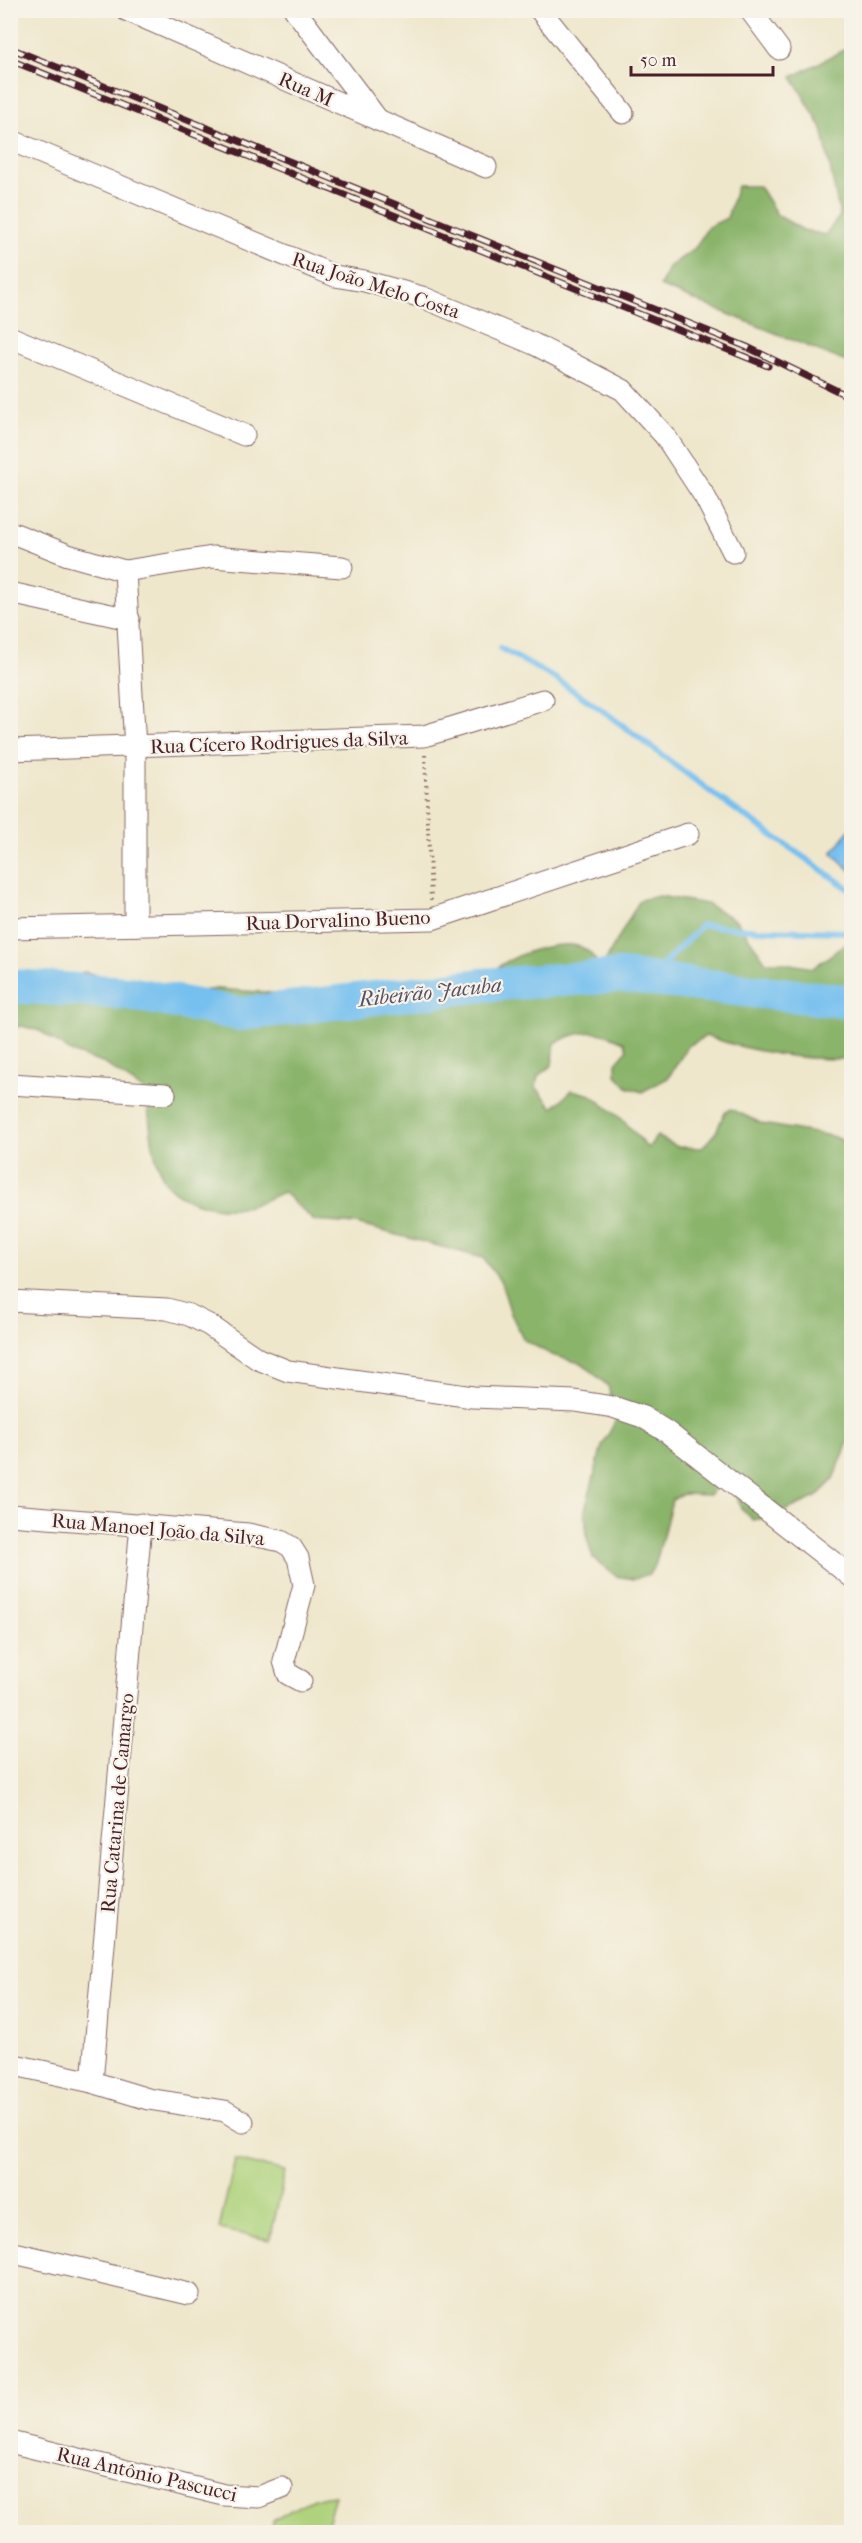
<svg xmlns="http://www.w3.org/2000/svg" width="862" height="2543" viewBox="0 0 862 2543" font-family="'IM FELL French Canon',serif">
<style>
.green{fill:#aed27b;stroke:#7c7853;stroke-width:1.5}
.forest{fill:#8ab46b;stroke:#6a6a4b;stroke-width:1.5}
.water{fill:#76c0ef;stroke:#60708d;stroke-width:1.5}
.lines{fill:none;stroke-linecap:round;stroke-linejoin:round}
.stream{stroke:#76c0ef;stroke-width:6}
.river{stroke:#76c0ef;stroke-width:34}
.minor-casing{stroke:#846563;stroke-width:23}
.path{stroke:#846563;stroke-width:4;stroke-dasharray:1.5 4.5;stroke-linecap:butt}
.minor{stroke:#fff;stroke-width:21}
.rail-casing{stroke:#4a1f2b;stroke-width:7}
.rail{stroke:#f7f3e8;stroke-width:4.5;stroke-dasharray:14;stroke-linecap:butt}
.labels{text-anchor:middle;stroke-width:4.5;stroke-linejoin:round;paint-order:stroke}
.street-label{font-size:20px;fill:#4a1f2b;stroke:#f7f3e8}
.water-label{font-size:21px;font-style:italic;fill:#574f66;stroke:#f7f3e8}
</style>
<rect width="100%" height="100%" fill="#f7f3e8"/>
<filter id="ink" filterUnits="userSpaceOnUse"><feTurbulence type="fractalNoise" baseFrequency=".0167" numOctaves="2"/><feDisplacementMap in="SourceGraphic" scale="12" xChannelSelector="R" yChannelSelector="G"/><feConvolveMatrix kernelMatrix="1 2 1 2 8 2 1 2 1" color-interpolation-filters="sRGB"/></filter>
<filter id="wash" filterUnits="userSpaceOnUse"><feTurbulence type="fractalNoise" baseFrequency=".008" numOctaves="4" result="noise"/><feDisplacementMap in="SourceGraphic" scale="24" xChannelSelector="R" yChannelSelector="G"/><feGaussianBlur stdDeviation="1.35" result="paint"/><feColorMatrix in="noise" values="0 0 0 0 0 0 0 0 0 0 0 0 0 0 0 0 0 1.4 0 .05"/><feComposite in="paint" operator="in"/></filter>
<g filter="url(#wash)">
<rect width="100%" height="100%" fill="#efe7cc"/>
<!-- green -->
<g class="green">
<polygon points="235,2160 285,2171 270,2240 219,2229"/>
<path d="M335 2495 325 2532H271L273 2521C291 2510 312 2496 335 2495Z"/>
</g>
<!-- forest -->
<g class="forest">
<polygon points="851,46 851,364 660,286 669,267 695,248 708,227 727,218 737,186 759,186 777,215 803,230 825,235 840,216 822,128 792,77"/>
<path d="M659 896 707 904 737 921 766 962H779L813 968 851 940V1059C799 1060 756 1053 706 1036L688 1046 668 1078 642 1092 627 1087 616 1075V1063L627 1050 624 1042C597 1029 581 1029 555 1043L552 1065 538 1076 536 1087 553 1108 572 1090 591 1095 622 1119 648 1148 657 1136 678 1147 702 1148 716 1132 725 1112 731 1109 763 1124 831 1136 851 1143V1435L833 1480 816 1497 771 1517 753 1520 741 1508 728 1472 710 1495 683 1494 672 1500 656 1563 649 1574 634 1579 616 1576 593 1558 587 1538 585 1510 602 1446 617 1418 608 1386 583 1364 552 1355 524 1340 511 1314 501 1282 483 1258 356 1224 314 1221 283 1192C268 1199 253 1207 236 1208 213 1210 173 1200 163 1178 151 1153 150 1120 146 1092L105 1064 71 1052 40 1031 22 1026 11 1028V992H22L84 972 93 974 120 992 137 995 147 988V984L183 993 217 989 313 996 350 1003 407 998 489 975C505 956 562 936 585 949 590 952 594 958 598 963L605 961 640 900Z"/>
</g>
<!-- water -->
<polygon class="water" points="851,828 851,871 832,853"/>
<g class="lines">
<!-- stream -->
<g class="stream">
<polyline points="500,648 556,679 602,710 719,798 852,891"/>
<polyline points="649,979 702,925 759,930 843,932 852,928"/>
</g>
<!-- river -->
<polyline class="river" points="10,986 128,993 240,1014 483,985 620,976 852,1002"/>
</g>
</g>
<g filter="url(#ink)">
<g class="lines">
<!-- minor casing -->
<g class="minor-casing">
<g id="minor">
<polyline points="126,10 486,167"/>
<polyline points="295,10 378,120"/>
<polyline points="540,10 623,113"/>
<polyline points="750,10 779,49"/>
<polyline points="10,140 335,276 364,281 422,297 534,344 623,390 665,436 705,497 733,552"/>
<polyline points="10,337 244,435"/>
<polyline points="10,532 68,555 125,571 212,557 342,567"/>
<polyline points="125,571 135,748 135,925"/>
<polyline points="10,593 129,619"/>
<polyline points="10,750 424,736 543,700"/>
<polyline points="10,928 432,919 688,834"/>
<polyline points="10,1084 165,1094"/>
<polyline points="10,1301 167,1309 189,1315 209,1325 258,1359 288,1371 473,1397 575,1401 613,1407 643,1417 667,1432 852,1577"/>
<polyline points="10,1515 248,1534 281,1541 291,1547 298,1558 304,1585 284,1661 288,1674 301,1681"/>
<polyline points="10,2064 92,2082 148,2099 225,2111 243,2122"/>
<polyline points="92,2082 141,1524"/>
<polyline points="10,2252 189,2294"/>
<polyline points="10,2442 224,2495 259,2497 282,2488"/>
</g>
</g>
<!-- path -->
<polyline class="path" points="425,755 431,900"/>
<!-- minor -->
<use href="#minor" class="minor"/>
<!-- rail casing -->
<g class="rail-casing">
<g id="rail">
<polyline points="10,48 747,347 852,398"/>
<polyline points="10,60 768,366"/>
</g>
</g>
<!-- rail -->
<use href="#rail" class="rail"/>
</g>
</g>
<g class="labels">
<!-- street labels -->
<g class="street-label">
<text transform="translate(306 89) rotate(24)" y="7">Rua M</text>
<text transform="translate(376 285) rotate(18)" y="7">Rua João Melo Costa</text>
<text transform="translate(279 742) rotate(-2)" y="7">Rua Cícero Rodrigues da Silva</text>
<text transform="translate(338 920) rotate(-2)" y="7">Rua Dorvalino Bueno</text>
<text transform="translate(158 1529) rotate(5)" y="7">Rua Manoel João da Silva</text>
<text transform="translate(117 1803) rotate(-85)" y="7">Rua Catarina de Camargo</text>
<text transform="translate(147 2474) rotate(13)" y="7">Rua Antônio Pascucci</text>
</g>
<!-- water labels -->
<g class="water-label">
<text transform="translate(430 992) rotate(-6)" y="7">Ribeirão Jacuba</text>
</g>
</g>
<!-- margin -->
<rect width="862" height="2543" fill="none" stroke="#f7f3e8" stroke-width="36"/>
<!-- scale -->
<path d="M631 66v9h142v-9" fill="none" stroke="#4a1f2b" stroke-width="3"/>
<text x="640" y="66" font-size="18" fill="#4a1f2b" stroke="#f7f3e8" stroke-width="4.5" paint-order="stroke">50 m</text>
</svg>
